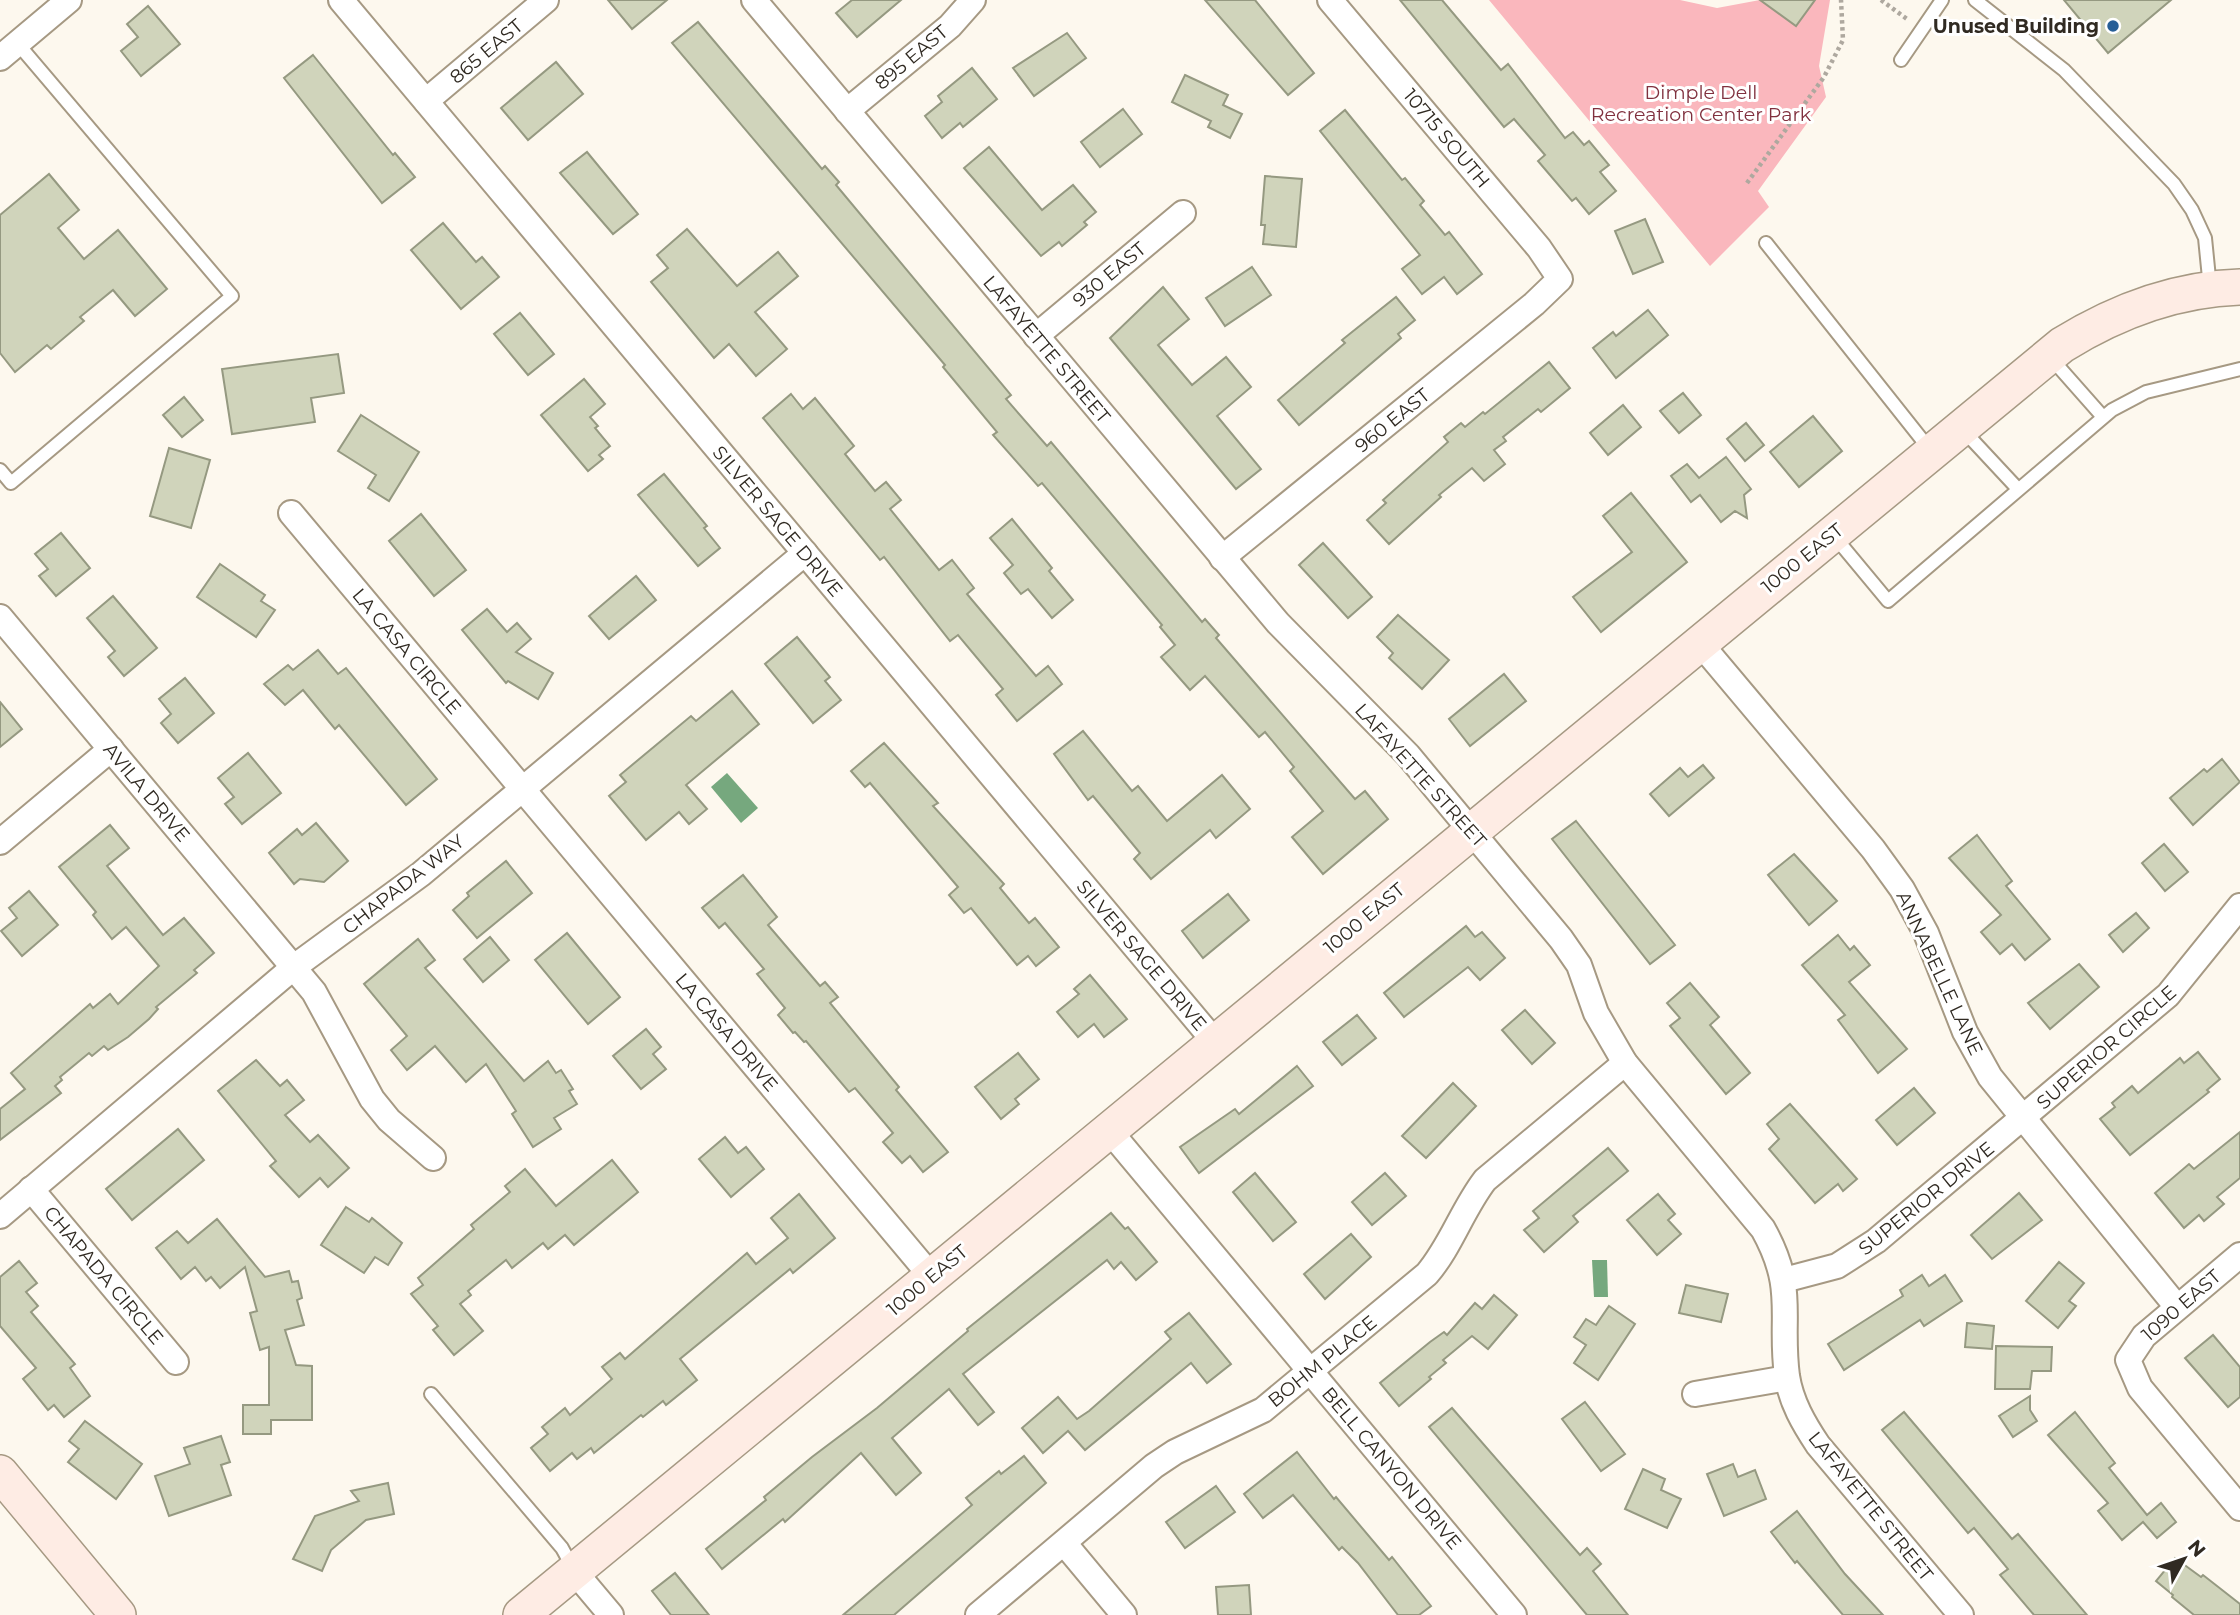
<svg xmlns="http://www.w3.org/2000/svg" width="2240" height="1615" viewBox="0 0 2240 1615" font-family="Montserrat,sans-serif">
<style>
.green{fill:#fab7bd}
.water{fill:#76a87e}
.building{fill:#d0d4bb;stroke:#959981;stroke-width:2}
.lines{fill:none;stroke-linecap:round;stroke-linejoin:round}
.lane-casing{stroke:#a69983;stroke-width:16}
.street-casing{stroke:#a69983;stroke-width:28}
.secondary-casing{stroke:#a69983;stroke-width:38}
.path{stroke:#aea89f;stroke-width:4.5;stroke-dasharray:3.5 3.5;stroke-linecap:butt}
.lane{stroke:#fff;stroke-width:12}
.street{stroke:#fff;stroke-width:24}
.secondary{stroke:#feece4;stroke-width:35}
.poi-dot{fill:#275f97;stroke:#fff;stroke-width:2.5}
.labels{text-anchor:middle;stroke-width:6;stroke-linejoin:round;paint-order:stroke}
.poi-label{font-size:19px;font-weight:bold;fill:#302a22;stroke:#fff;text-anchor:end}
.street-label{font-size:19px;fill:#302a22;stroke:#fff}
.park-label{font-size:19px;fill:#80303e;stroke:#fff}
</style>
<rect width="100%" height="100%" fill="#fdf8ee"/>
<!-- green -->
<polygon class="green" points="1489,0 1680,0 1717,8 1760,0 1796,26 1815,0 1830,0 1819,66 1826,97 1758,191 1769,207 1710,266"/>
<!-- water -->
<g class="water">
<polygon points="727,773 758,808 741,823 711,787"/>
<polygon points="1592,1260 1607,1260 1608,1297 1594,1297"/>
</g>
<!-- building -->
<g class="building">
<polygon points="608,0 667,0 632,29"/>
<polygon points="852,0 901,0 857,37 836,13"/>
<polygon points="1205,0 1255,0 1314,73 1288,95"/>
<polygon points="1400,0 1442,0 1501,70 1508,64 1565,138 1573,132 1584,145 1589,141 1609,165 1600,172 1616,191 1589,214 1576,198 1572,201 1538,161 1545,155 1514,119 1504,127"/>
<polygon points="1760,0 1815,0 1796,26"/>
<polygon points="2064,0 2171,0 2108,53"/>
<polygon points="148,6 180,44 141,76 121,51 138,37 127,24"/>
<polygon points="698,22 822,169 825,166 839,182 836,185 1011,395 1006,399 1047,446 1051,442 1202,622 1205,619 1219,635 1216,638 1355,799 1365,791 1388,819 1323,874 1292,837 1323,811 1290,771 1294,767 1265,732 1259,737 1205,676 1190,690 1161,657 1175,645 1160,627 1162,625 1042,483 1038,486 993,435 997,432 943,367 945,365 672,43"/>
<polygon points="1067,33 1086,58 1034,96 1013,68"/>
<polygon points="313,55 393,155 395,153 415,177 382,203 284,78"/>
<polygon points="556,62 583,94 528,140 501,108"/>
<polygon points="972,68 997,99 963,127 960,123 942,138 925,116 942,102 938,96"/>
<polygon points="1185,75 1228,95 1223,105 1242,114 1230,138 1208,127 1211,121 1172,102"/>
<polygon points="1123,109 1142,134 1100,167 1081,142"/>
<polygon points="1345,110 1402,180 1405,178 1424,201 1420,205 1445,235 1449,232 1482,274 1457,294 1444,277 1422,294 1402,269 1420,255 1320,131"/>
<polygon points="989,147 1042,210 1073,185 1096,212 1084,222 1087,225 1062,246 1059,242 1041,256 964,168"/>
<polygon points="587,152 638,214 613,234 560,173"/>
<polygon points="49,174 79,210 58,228 84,259 118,230 167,289 135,316 113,290 80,317 84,321 51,349 47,345 15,372 0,353 0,215"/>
<polygon points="1265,176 1302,179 1296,247 1263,244 1265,225 1261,225"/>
<polygon points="1645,219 1663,262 1633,274 1615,231"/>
<polygon points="443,223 476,262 482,257 499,277 461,309 411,250"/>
<polygon points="687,229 737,286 778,252 798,276 755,312 787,349 756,376 729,344 714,358 651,282 668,268 657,255"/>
<polygon points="1252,267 1271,295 1225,326 1206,298"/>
<polygon points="1163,287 1189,319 1158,345 1192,385 1226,357 1251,387 1217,416 1261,469 1236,489 1110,338"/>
<polygon points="1396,297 1415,320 1398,334 1401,338 1299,425 1278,400 1345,343 1342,340"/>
<polygon points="1648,310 1668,335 1616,378 1593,348 1613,332 1616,336"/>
<polygon points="520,313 554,354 528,375 494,334"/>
<polygon points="338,354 344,393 311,398 315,422 232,434 222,369"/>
<polygon points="1549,362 1570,388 1541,412 1538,409 1503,437 1506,441 1494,450 1505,464 1484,481 1472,468 1439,495 1441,497 1389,544 1367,520 1386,503 1383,500 1448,442 1444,437 1461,423 1465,427 1483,412 1485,414"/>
<polygon points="584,379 605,404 590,417 598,426 595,428 610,446 599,455 603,459 588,471 541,415"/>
<polygon points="1683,393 1701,415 1679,433 1660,411"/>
<polygon points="791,394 803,409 815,398 854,446 845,454 875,491 886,482 901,500 890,509 939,570 952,560 974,588 967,594 1036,676 1048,666 1062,684 1017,721 996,695 1003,689 958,635 950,641 884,557 880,560 763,418"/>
<polygon points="184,397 203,420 182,437 163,415"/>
<polygon points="1623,405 1641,427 1608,455 1590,433"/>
<polygon points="361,415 419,452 389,501 368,488 376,475 338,451"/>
<polygon points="1813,416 1842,451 1799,487 1770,452"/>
<polygon points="1746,423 1764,445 1745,461 1727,439"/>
<polygon points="169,448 210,460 191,528 150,516"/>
<polygon points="1726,457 1751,489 1744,495 1747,518 1735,511 1721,522 1700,495 1691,502 1671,476 1687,464 1699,478"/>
<polygon points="664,474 707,526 704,528 720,548 698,566 638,495"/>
<polygon points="1631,493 1687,562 1601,632 1573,597 1632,552 1603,516"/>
<polygon points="421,514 466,570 434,596 389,541"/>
<polygon points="1012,519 1052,568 1049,571 1073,600 1052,618 1028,589 1021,594 1004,573 1013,565 990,538"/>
<polygon points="61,533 90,568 56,596 39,576 48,569 35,554"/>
<polygon points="1323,543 1372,597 1348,618 1299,565"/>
<polygon points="220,564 265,595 261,601 275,610 256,637 197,597"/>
<polygon points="636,576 656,600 609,639 589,616"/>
<polygon points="113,596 157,648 124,676 108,657 115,651 87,618"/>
<polygon points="487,609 507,632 517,623 531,639 516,652 553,673 538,699 508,681 506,683 462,630"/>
<polygon points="1398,615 1449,660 1422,689 1389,658 1393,653 1377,637"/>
<polygon points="797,637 830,677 825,681 841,700 813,723 765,664"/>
<polygon points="318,650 338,674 346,668 437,779 406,805 339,725 335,729 303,690 285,705 264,684 288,665 293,670"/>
<polygon points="1504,674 1526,701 1470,746 1449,719"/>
<polygon points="185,678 214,713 178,743 161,723 171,714 159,699"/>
<polygon points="732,691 759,724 686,785 707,809 689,824 679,812 646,840 609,796 626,782 620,775 691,716 696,721"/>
<polygon points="0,702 22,729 0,747"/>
<polygon points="1083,731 1132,791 1138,786 1167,821 1222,775 1250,809 1216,838 1210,830 1151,879 1134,859 1140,853 1093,796 1088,800 1054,754"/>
<polygon points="884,743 938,803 933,806 1004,884 1000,888 1029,923 1035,918 1059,947 1036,966 1028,956 1017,965 971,908 964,913 949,895 958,887 870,783 865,787 851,771"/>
<polygon points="248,753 281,793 242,824 225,804 234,797 218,778"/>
<polygon points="2222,759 2240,782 2193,825 2170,798 2204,769 2207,772"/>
<polygon points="1703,765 1714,778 1669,816 1650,794 1680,768 1688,777"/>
<polygon points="1576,821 1675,945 1650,964 1552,839"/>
<polygon points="316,823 348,861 324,882 300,879 294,884 269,853 297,829 302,835"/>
<polygon points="110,825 129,848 107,866 163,935 184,918 214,953 194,970 197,973 156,1007 158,1009 149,1019 128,1037 108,1050 104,1046 92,1056 89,1053 60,1077 62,1080 55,1086 61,1093 0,1140 0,1109 25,1089 11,1073 90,1004 93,1008 110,994 118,1004 159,966 126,927 112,939 93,915 96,912 59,867"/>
<polygon points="1977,835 2012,881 2006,886 2050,939 2025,960 2012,944 2000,954 1981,932 2001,915 1949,858"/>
<polygon points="2164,844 2188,872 2165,891 2142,863"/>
<polygon points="1794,854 1837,901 1809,925 1768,875"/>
<polygon points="506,861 532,893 477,938 453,910 469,896 467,893"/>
<polygon points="743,875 777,917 768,925 820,986 825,982 838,997 830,1003 899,1087 896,1090 948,1152 923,1172 910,1156 902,1163 883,1142 893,1133 855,1088 849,1092 806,1041 804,1042 795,1032 793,1033 778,1015 785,1008 757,974 764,969 725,923 719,928 702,908"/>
<polygon points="29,891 58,925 22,956 1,931 17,918 9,908"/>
<polygon points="1228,894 1249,920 1203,958 1182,931"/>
<polygon points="2136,913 2149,928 2123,952 2109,935"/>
<polygon points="1466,926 1475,937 1482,932 1505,958 1480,980 1468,967 1404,1017 1384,993"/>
<polygon points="567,933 620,997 588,1024 535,960"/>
<polygon points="1838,935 1850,950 1854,946 1870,965 1849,982 1907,1049 1878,1073 1838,1020 1845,1015 1802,965"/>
<polygon points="490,937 509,960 483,982 464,959"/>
<polygon points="418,939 435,960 425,968 524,1081 548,1061 556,1073 561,1070 573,1089 569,1091 577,1104 554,1118 561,1129 533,1147 512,1114 516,1111 486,1064 466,1082 435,1046 407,1070 391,1050 407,1036 364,984"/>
<polygon points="2079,964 2099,987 2050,1029 2028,1003"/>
<polygon points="1090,975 1127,1019 1104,1037 1094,1024 1078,1037 1057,1012 1079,994 1074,989"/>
<polygon points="1690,983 1719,1017 1710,1025 1750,1073 1726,1094 1670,1026 1680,1018 1667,1003"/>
<polygon points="1525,1010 1555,1043 1532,1064 1502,1030"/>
<polygon points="1357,1015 1376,1038 1342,1065 1323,1042"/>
<polygon points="646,1029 661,1047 653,1054 666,1069 641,1089 613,1056"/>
<polygon points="2198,1052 2220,1079 2207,1090 2209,1092 2130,1155 2100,1119 2115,1107 2112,1103 2132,1086 2138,1093 2180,1058 2184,1063"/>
<polygon points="1018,1053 1039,1079 1015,1099 1019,1104 1001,1119 975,1087"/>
<polygon points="256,1060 280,1086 287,1080 304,1100 285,1115 310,1142 318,1135 349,1168 328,1187 320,1178 299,1197 270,1166 276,1161 218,1091"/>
<polygon points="1297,1066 1313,1086 1199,1173 1180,1147 1235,1109 1239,1114"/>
<polygon points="1453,1083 1476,1106 1426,1158 1402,1136"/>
<polygon points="1914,1088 1935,1113 1897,1145 1876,1120"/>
<polygon points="1790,1104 1857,1179 1843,1191 1838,1184 1815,1203 1769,1149 1779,1139 1767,1124"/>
<polygon points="178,1129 204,1160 132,1220 106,1189"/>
<polygon points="2240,1132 2240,1178 2217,1197 2224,1204 2204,1221 2199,1215 2184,1228 2155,1193 2189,1164 2194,1169"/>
<polygon points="725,1137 738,1153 746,1147 764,1169 731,1197 699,1159"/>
<polygon points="1608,1148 1628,1171 1573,1216 1578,1222 1544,1252 1524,1230 1539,1218 1533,1211"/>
<polygon points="612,1160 638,1192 574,1245 565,1235 548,1249 543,1243 512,1268 506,1260 468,1291 471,1295 460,1304 483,1331 454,1355 433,1330 438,1326 411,1294 423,1285 418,1278 474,1229 471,1225 510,1192 505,1186 525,1169 556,1206"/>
<polygon points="1255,1173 1296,1222 1273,1241 1233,1192"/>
<polygon points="1385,1173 1406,1196 1372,1225 1352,1202"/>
<polygon points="2019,1193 2042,1220 1992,1259 1971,1235"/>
<polygon points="799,1194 835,1238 793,1273 790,1269 680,1359 697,1380 666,1405 663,1401 643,1417 641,1415 594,1453 591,1448 577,1459 572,1453 550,1471 531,1448 548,1434 542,1427 565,1408 570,1415 612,1379 602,1367 620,1353 625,1359 747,1253 756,1264 788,1238 771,1218"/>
<polygon points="1658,1194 1675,1214 1668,1220 1681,1234 1657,1255 1627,1220"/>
<polygon points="346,1207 369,1222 372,1218 402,1243 388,1265 375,1257 364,1273 321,1245"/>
<polygon points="1111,1213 1125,1229 1128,1227 1157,1262 1136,1280 1121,1262 1114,1269 1107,1260 963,1374 994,1412 978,1425 949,1389 892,1438 921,1473 896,1495 861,1453 785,1522 783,1519 722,1569 706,1549 766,1500 764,1497 812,1457 877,1408 968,1331 967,1329"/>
<polygon points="217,1219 265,1277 289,1271 292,1282 298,1281 302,1298 297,1300 304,1325 285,1330 296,1365 312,1366 312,1420 271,1420 271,1434 243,1434 243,1405 269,1405 269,1347 260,1350 250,1313 257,1311 245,1267 220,1288 211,1277 206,1281 195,1267 181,1279 156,1248 177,1231 188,1243"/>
<polygon points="1351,1234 1371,1257 1325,1299 1304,1274"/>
<polygon points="19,1261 37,1283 26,1292 38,1306 31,1312 75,1364 70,1368 90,1396 64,1417 54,1405 48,1410 23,1379 36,1368 0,1326 0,1277"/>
<polygon points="2059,1262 2084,1283 2069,1301 2076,1306 2058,1328 2026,1301"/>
<polygon points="1922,1275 1929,1286 1945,1275 1962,1301 1924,1326 1920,1320 1844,1370 1828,1344 1903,1296 1900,1290"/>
<polygon points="1686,1285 1728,1294 1721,1322 1679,1313"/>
<polygon points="1494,1295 1517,1315 1488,1349 1472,1336 1443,1360 1446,1363 1429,1377 1431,1379 1399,1406 1380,1383 1430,1342 1444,1332 1447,1335 1475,1303 1482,1309"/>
<polygon points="1609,1306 1635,1324 1598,1380 1574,1363 1586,1345 1574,1337 1586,1319 1596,1325"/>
<polygon points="1189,1313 1231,1364 1207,1383 1191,1363 1085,1450 1068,1431 1043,1453 1022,1428 1058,1397 1077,1419 1089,1411 1171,1339 1165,1332"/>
<polygon points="1967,1323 1994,1326 1992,1349 1965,1347"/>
<polygon points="2213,1335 2240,1367 2240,1397 2228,1407 2185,1358"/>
<polygon points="1996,1346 2052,1347 2051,1371 2032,1371 2030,1389 1995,1389"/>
<polygon points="2030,1396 2030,1410 2037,1421 2013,1437 1999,1416"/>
<polygon points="1585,1402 1625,1454 1601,1471 1562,1419"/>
<polygon points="1452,1408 1580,1555 1587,1548 1601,1564 1593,1571 1628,1615 1587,1615 1429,1427"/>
<polygon points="1904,1412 2012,1539 2018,1534 2087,1615 2034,1615 2000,1575 2008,1569 1974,1528 1968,1533 1882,1430"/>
<polygon points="2075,1412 2115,1463 2109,1468 2147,1515 2161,1503 2176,1522 2157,1538 2143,1522 2122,1540 2098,1511 2108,1503 2048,1435"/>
<polygon points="85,1421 142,1464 116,1499 68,1462 79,1449 69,1441"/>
<polygon points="221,1436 230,1462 221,1465 231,1495 169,1516 155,1476 190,1464 184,1448"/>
<polygon points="1297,1452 1334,1499 1336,1497 1389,1560 1392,1557 1431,1606 1419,1615 1398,1615 1358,1563 1342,1547 1339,1550 1293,1495 1263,1518 1244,1494"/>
<polygon points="1024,1456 1046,1483 894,1615 843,1615 972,1505 966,1498 999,1471 1001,1474"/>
<polygon points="1733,1464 1738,1477 1755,1470 1766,1499 1724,1516 1707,1474"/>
<polygon points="1643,1469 1665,1479 1661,1490 1681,1499 1667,1528 1625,1509"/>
<polygon points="388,1483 394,1514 366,1520 331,1550 322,1571 293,1559 315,1516 359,1501 351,1491"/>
<polygon points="1216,1486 1235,1512 1185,1548 1166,1522"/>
<polygon points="1797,1511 1845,1574 1883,1615 1843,1615 1797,1561 1795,1563 1771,1532"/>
<polygon points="2175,1558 2201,1577 2203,1575 2240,1604 2240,1615 2194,1615 2172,1597 2173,1595 2156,1581"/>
<polygon points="675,1573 709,1615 671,1615 652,1591"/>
<polygon points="1249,1585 1251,1615 1218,1615 1216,1587"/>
</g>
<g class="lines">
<!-- lane casing -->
<g class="lane-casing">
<g id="lane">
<polyline points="1975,0 2064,70 2174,184 2192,210 2205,238 2210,288"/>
<polyline points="1901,60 1942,0"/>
<polyline points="1766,243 1931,451"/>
<polyline points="2050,357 2103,417"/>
<polyline points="1963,430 2018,489"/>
<polyline points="0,470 11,483 232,296 18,44"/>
<polyline points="1834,536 1888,601 2112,410 2146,392 2240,369"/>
<polyline points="431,1394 562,1548 574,1570"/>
</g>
</g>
<!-- street casing -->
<g class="street-casing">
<g id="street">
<polyline points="341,0 1215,1042"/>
<path d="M754 0 1278 623 1408 755 1561 939 1579 965 1596 1013 1625 1063 1763 1229C1797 1290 1779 1315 1787 1376 1791 1402 1804 1424 1818 1445L1961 1615"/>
<polyline points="0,58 69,0"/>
<polyline points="426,101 546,0"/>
<polyline points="847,111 950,26 973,0"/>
<polyline points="1036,336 1183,213"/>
<polyline points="291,513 931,1276"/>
<polyline points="1222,558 1534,304 1560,279 1539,248 1330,0"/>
<polyline points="0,617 314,992 372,1099 389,1120 433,1158"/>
<polyline points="1699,642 1873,849 1902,889 1926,933 1965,1032 1990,1077 2177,1307"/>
<polyline points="0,842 111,749"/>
<polyline points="1108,1129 1514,1615"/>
<polyline points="31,1189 176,1362"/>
<polyline points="0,1216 294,967 421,874 805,553"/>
<polyline points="2240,1255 2144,1336 2128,1360 2140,1388 2240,1508"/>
<polyline points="1784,1280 1837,1266 1876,1241 2168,995 2240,906"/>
<polyline points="1695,1394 1787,1378"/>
<polyline points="1064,1543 1124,1615"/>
<polyline points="574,1571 611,1615"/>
<path d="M978 1615 1154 1466 1175 1452 1263 1410 1427 1274C1451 1246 1462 1210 1485 1180L1625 1063"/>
</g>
</g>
<!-- secondary casing -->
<g class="secondary-casing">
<g id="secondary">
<polyline points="0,1473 118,1615"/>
<path d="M521 1615 2062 345C2117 311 2175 289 2240 287"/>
</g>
</g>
<!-- path -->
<g class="path">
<polyline points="1881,0 1907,19"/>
<polyline points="1747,183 1824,77 1843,40 1841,0"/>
</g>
<!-- lane -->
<use href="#lane" class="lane"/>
<!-- street -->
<use href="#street" class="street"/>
<!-- secondary -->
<use href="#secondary" class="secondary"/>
</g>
<!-- markers -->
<circle class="poi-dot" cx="2113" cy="26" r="7"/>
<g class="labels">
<!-- poi labels -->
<g class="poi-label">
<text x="2099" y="33">Unused Building</text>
</g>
<!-- street labels -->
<g class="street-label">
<text transform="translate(486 51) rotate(-40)" y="7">865 EAST</text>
<text transform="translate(911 57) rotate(-40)" y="7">895 EAST</text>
<text transform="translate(1447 138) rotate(50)" y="7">10715 SOUTH</text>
<text transform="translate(1109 274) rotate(-40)" y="7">930 EAST</text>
<text transform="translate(1047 349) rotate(50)" y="7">LAFAYETTE STREET</text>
<text transform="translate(1392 420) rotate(-39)" y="7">960 EAST</text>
<text transform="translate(778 521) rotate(50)" y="7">SILVER SAGE DRIVE</text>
<text transform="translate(1802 558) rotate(-39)" y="7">1000 EAST</text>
<text transform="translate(407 651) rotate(50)" y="7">LA CASA CIRCLE</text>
<text transform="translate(1421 775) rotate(48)" y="7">LAFAYETTE STREET</text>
<text transform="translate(147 792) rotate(50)" y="7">AVILA DRIVE</text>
<text transform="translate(403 884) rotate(-38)" y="7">CHAPADA WAY</text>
<text transform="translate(1364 918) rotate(-40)" y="7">1000 EAST</text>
<text transform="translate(1142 955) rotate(50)" y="7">SILVER SAGE DRIVE</text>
<text transform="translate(1940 973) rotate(65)" y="7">ANNABELLE LANE</text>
<text transform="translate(727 1032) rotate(50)" y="7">LA CASA DRIVE</text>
<text transform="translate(2106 1047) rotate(-41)" y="7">SUPERIOR CIRCLE</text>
<text transform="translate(1926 1198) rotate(-39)" y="7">SUPERIOR DRIVE</text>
<text transform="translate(104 1275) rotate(50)" y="7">CHAPADA CIRCLE</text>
<text transform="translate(927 1280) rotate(-40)" y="7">1000 EAST</text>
<text transform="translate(2181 1305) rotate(-41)" y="7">1090 EAST</text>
<text transform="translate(1322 1361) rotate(-39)" y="7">BOHM PLACE</text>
<text transform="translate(1392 1468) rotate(50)" y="7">BELL CANYON DRIVE</text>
<text transform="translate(1871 1506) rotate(51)" y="7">LAFAYETTE STREET</text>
</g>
<!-- park labels -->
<g class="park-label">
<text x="1701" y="99">Dimple Dell<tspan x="1701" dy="22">Recreation Center Park</tspan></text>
</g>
</g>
<!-- north arrow -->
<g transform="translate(2184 1559) rotate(50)" stroke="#ffffff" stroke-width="5" paint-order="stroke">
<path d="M0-5L12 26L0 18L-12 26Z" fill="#302a22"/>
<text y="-10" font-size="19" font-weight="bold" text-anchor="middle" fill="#302a22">N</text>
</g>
</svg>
